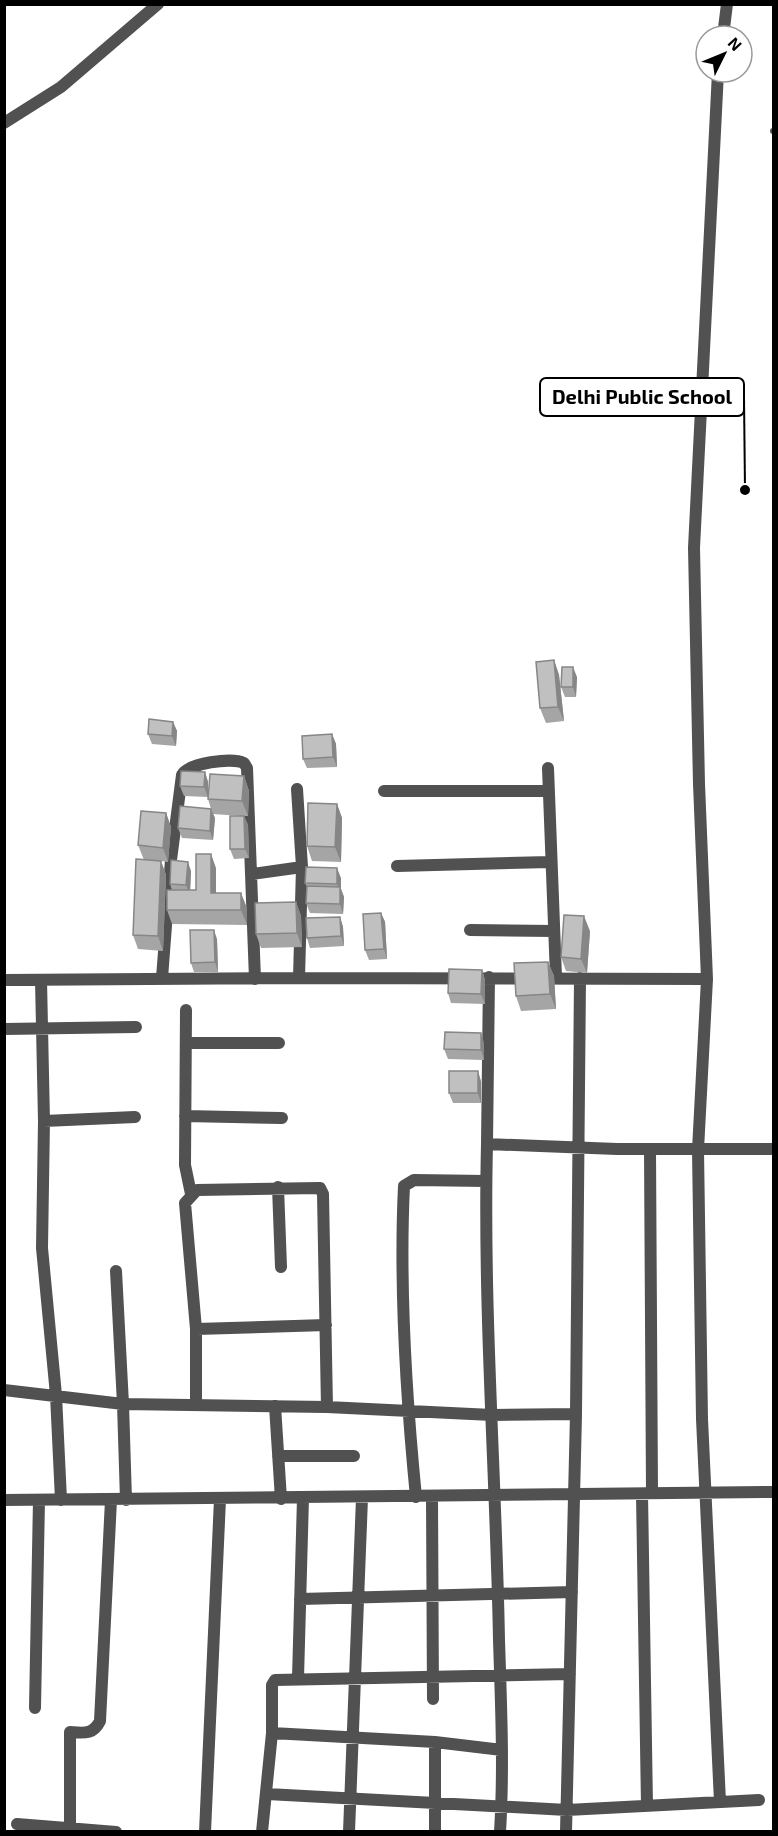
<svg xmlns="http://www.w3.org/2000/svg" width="778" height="1836" font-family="'Exo 2',sans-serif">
	<rect width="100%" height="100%" fill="#fff"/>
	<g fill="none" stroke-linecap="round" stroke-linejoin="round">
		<path stroke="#515151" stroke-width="6" d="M 773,131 L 774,131"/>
		<path stroke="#515151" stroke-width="12" d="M 723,36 L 727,4
			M 718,72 L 694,548 L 699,784 L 707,979 L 698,1150 L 702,1419 L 720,1802
			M 4,123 L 61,87 L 158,4
			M 548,768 L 556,977
			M 297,789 L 302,867 L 299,978 L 707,979
			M 384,791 L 549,791
			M 397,866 L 550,862
			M 252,874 L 302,867
			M 470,930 L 554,931
			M 162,978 L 171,860 L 182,775 C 188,763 232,757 244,763 L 247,768 L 255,979
			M 4,980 L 299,978
			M 41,980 L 44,1121 L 42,1248 L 56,1395 L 61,1500
			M 186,1010 L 185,1165 L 191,1194
			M 4,1029 L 136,1027
			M 186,1043 L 279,1043
			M 185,1116 L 282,1118
			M 44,1121 L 135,1117
			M 487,1144 L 489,977
			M 650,1150 L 652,1493
			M 278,1187 L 281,1267
			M 196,1329 L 185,1203 L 197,1190 L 320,1188 L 323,1194 L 327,1407
			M 4,1390 L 123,1404 L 116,1271
			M 196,1405 L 196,1329 L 326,1325
			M 275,1406 L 281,1499
			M 278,1456 L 354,1456
			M 642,1494 L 647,1806
			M 416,1497 C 406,1395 399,1289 404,1186 L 414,1180 L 486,1181
			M 432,1497 L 433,1699
			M 4,1500 L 774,1492
			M 126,1500 L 123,1404 L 327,1407 L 492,1415 L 576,1414
			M 300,1599 L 572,1592
			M 298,1678 L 303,1498
			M 35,1708 L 39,1500
			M 272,1733 L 435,1742 L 502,1750
			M 267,1794 L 567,1810 L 759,1800
			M 17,1824 L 116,1832
			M 70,1827 L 70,1732 C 84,1733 93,1735 100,1721 L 111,1500
			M 205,1832 L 220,1499
			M 262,1832 L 272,1733 L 272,1685 L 275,1680 L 570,1674
			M 349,1832 L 362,1498
			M 435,1832 L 435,1742
			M 500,1832 C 504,1768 501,1704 499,1640 C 496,1475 483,1309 487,1144 L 617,1149 L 774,1149
			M 566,1832 L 576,1414 L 580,978"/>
	</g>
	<path fill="#a5a5a5" d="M 554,660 L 559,675 L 564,721 L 546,723 L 540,708 Z
		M 577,677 L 576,697 L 565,697 L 561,687 Z
		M 173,722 L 177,731 L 176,746 L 152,744 L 148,734 Z
		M 332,734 L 336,744 L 337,767 L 307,768 L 303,759 Z
		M 205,772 L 208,782 L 208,797 L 184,796 L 180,786 Z
		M 244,776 L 249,791 L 248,816 L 244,816 L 248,825 L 249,858 L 234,859 L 230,849 L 241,816 L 213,814 L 215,818 L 213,840 L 182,838 L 178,828 L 211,809 L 208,799 Z
		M 337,804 L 342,818 L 341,862 L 312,861 L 307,846 Z
		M 166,813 L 171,827 L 168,862 L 161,861 L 166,875 L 163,951 L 138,949 L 133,935 L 144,860 L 138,845 Z
		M 216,868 L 216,893 L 247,908 L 247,925 L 172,924 L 167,910 L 172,890 L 170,884 L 191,871 L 190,890 L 196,890 Z
		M 341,878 L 341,889 L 344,897 L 343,914 L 310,913 L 306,903 L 307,887 L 305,883 Z
		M 296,902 L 301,916 L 302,947 L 261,948 L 256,934 Z
		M 381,913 L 385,922 L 387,959 L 369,960 L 365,950 Z
		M 340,917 L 343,927 L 344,946 L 310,948 L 307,938 Z
		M 590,931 L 587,973 L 566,971 L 561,957 Z
		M 217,939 L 218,972 L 194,972 L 191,963 Z
		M 548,962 L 554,976 L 556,1009 L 521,1011 L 516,996 Z
		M 482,970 L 485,980 L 485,1004 L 451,1003 L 448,993 Z
		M 484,1043 L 484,1060 L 448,1059 L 444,1049 Z
		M 481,1081 L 481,1103 L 453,1103 L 449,1093 Z"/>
	<path fill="#868686" d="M 554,660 L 559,675 L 564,721 L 558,707 Z
		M 573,667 L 577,677 L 576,697 L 573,687 Z
		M 173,722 L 177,731 L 176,746 L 172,736 Z
		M 332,734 L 336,744 L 337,767 L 333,757 Z
		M 205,772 L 208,782 L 208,797 L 204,787 Z
		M 244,776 L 249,791 L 248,816 L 242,801 Z
		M 337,804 L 342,818 L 341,862 L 335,847 Z
		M 211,809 L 215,818 L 213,840 L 210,831 Z
		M 166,813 L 171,827 L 168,862 L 163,848 Z
		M 244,816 L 248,825 L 249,858 L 245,849 Z
		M 211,854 L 216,868 L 216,908 L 211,893 Z
		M 161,861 L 166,875 L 163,951 L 158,936 Z
		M 188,862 L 191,871 L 190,895 L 186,885 Z
		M 337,868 L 341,878 L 341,889 L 344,897 L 343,914 L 340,904 L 340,892 L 337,884 Z
		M 241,893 L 247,908 L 247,925 L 241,910 Z
		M 296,902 L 301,916 L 302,947 L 297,933 Z
		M 381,913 L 385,922 L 387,959 L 384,949 Z
		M 584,916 L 590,931 L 587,973 L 581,959 Z
		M 340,917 L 343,927 L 344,946 L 341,936 Z
		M 214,930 L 217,939 L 218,972 L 215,962 Z
		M 548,962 L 554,976 L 556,1009 L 550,994 Z
		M 482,970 L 485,980 L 485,1004 L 481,994 Z
		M 481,1033 L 484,1043 L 484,1060 L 481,1050 Z
		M 478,1071 L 481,1081 L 481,1103 L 478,1093 Z"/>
	<path fill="#c0c0c0" stroke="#868686" stroke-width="1.5" d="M 554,660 L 558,707 L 540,708 L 536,662 Z
		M 562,667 L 573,667 L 573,687 L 561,687 Z
		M 149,719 L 173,722 L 172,736 L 148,734 Z
		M 332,734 L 333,757 L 303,759 L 302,736 Z
		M 181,771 L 205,772 L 204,787 L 180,786 Z
		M 210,774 L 244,776 L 242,801 L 208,799 Z
		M 308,803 L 337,804 L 335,847 L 307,846 Z
		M 180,806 L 211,809 L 210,831 L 178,828 Z
		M 141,811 L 166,813 L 163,848 L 138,845 Z
		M 230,816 L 244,816 L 245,849 L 230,849 Z
		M 196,854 L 211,854 L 211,893 L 241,893 L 241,910 L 167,910 L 167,890 L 196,890 Z
		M 136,859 L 161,861 L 158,936 L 133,935 Z
		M 171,860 L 188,862 L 186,885 L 170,884 Z
		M 306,867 L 337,868 L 337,884 L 305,883 Z
		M 307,886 L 340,887 L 340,904 L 306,903 Z
		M 296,902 L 297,933 L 256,934 L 255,903 Z
		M 381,913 L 384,949 L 365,950 L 363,914 Z
		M 564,915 L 584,916 L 581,959 L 561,957 Z
		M 340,917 L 341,936 L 307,938 L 306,918 Z
		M 190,930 L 214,930 L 215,962 L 191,963 Z
		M 548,962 L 550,994 L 516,996 L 514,963 Z
		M 449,969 L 482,970 L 481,994 L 448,993 Z
		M 445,1032 L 481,1033 L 481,1050 L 444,1049 Z
		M 449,1071 L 478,1071 L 478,1093 L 449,1093 Z"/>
	<path fill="none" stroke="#000" stroke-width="2" d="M745 490L744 397"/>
	<circle fill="#000" stroke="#fff" stroke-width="2" cx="745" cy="490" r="6"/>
	<rect fill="#fff" stroke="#000" stroke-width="2" x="540" y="378" width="204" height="38" rx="6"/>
	<g font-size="20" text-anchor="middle" font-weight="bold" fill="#000">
		<text x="642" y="404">Delhi Public School</text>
	</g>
	<rect width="778" height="1836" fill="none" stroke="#000000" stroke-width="12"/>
	<g transform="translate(724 54) rotate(47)"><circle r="28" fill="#ffffff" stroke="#999999" stroke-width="1.5"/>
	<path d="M0-4.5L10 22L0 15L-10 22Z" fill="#000000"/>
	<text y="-9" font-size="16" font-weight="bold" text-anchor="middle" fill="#000000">N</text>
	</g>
</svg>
